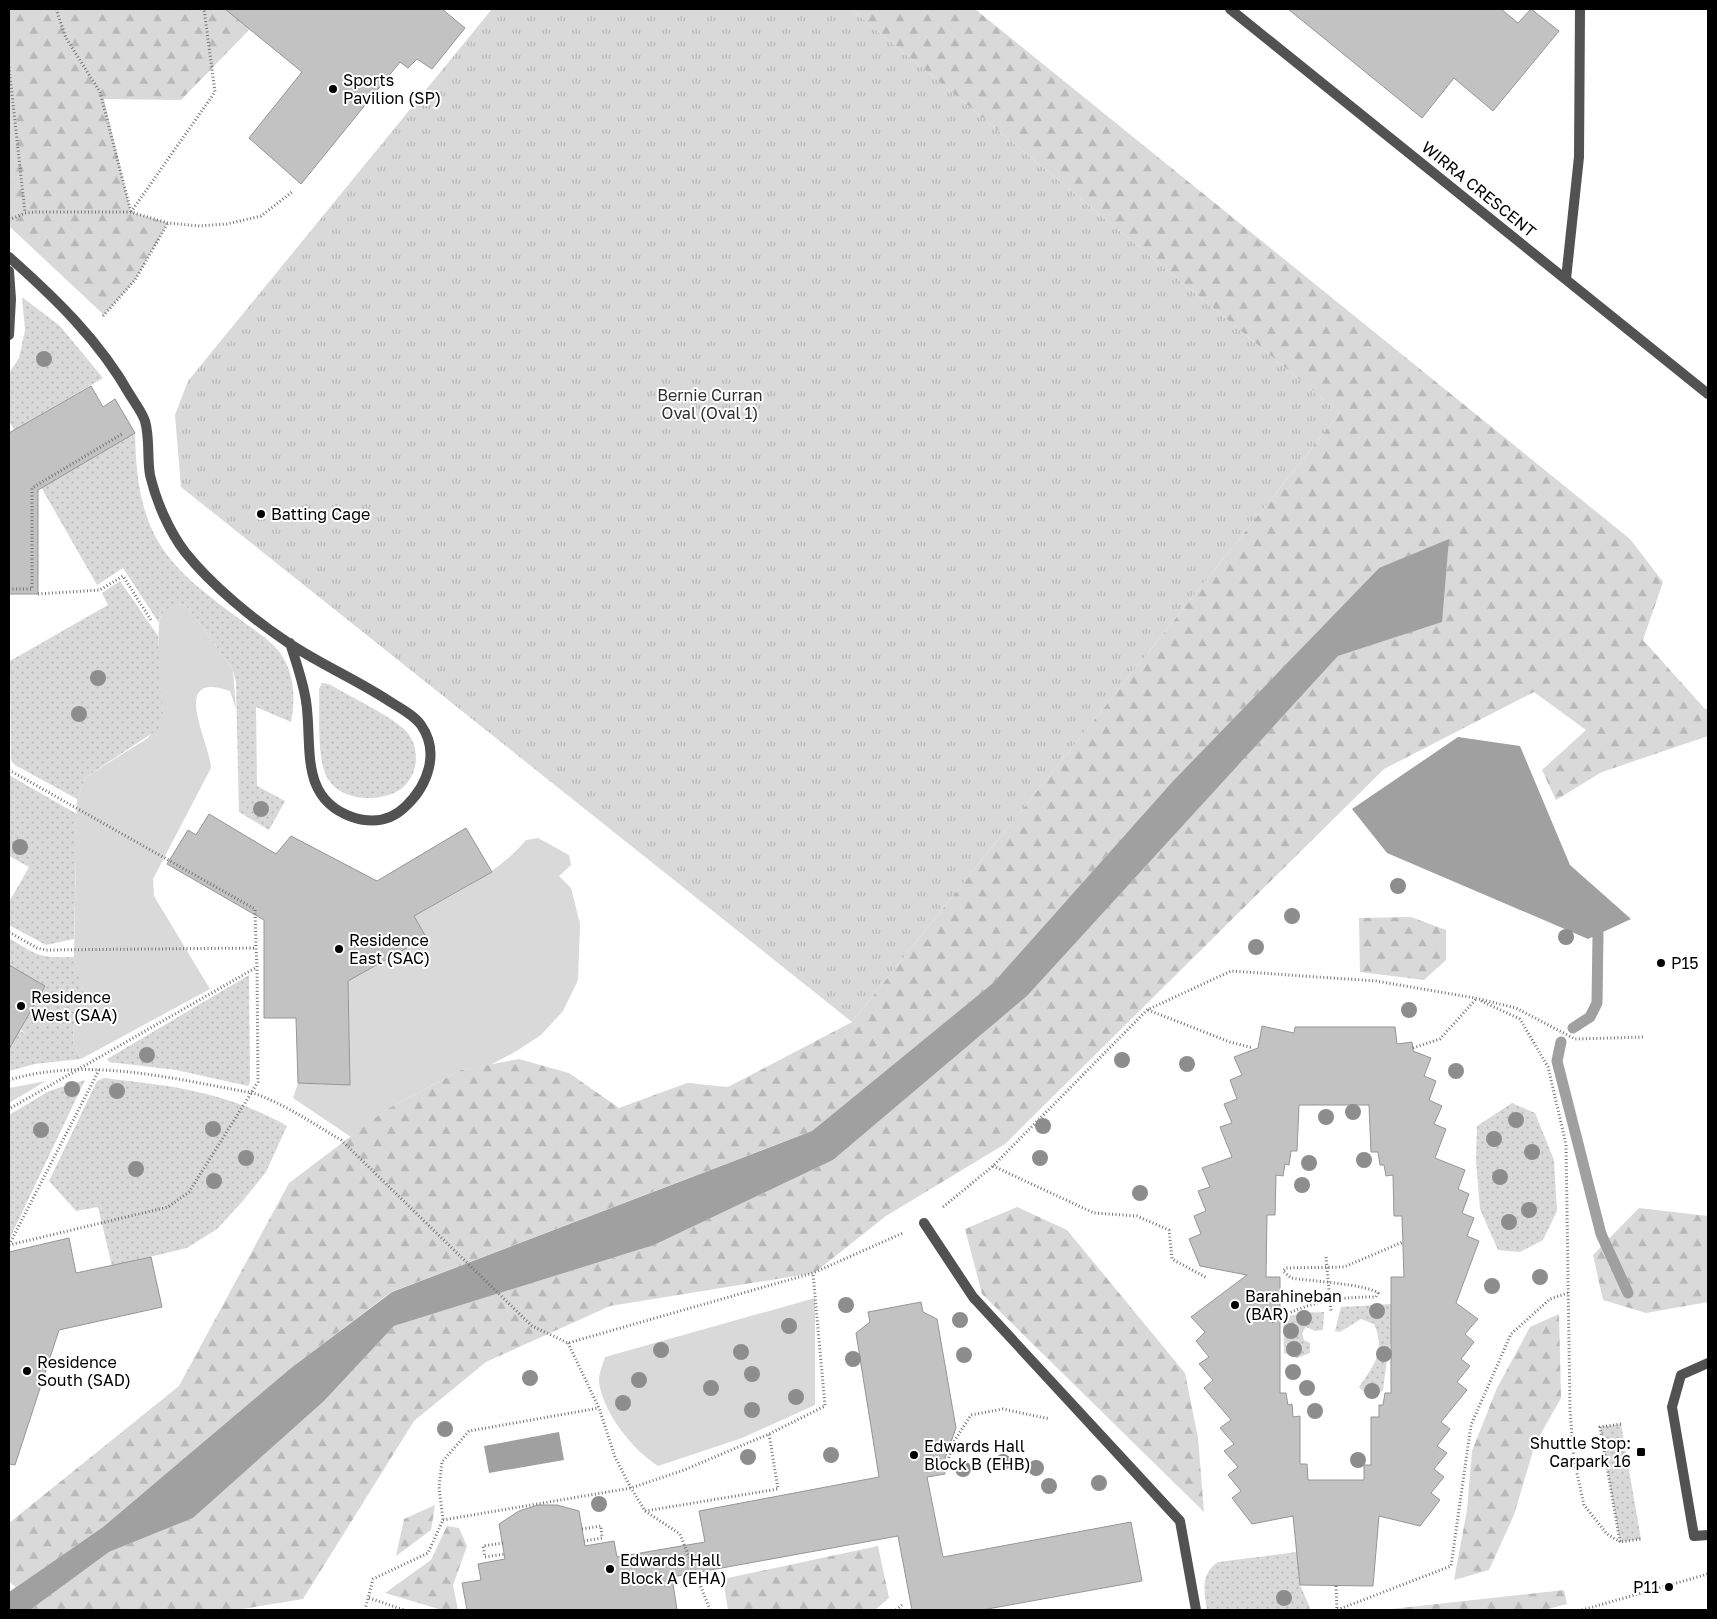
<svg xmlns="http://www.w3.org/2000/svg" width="1717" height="1619" font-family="'Golos Text',sans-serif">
	<defs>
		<pattern id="forest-firs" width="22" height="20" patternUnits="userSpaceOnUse" patternTransform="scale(1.25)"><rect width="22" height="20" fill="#d9d9d9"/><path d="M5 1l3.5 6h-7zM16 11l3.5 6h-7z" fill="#b8b8b8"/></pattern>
		<pattern id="park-tufts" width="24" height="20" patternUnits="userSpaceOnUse" patternTransform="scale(1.25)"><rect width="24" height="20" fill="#d9d9d9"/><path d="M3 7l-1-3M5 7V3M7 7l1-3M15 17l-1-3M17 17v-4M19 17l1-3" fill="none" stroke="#b8b8b8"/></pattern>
		<pattern id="garden-dots" width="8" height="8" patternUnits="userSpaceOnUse" patternTransform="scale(1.25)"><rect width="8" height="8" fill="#d9d9d9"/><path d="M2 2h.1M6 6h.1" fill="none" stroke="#b8b8b8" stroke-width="1.8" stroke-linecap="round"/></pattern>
	</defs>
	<rect width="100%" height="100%" fill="#fff"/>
	<path fill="#d9d9d9" d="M 182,604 L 189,609 L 233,670 L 236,709 L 230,691 C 167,669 211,745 211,768 L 153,879 L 154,896 L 210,989 L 81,1059 L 73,1043 L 74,1025 L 83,1007 L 83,990 L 74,957 L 77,799 L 86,777 L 148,738 L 163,717 C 162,699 154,624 162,613 C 167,606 174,606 182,604 Z
		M 538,838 L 569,855 L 571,865 L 559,876 L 571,888 L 580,924 L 578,980 L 563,1011 L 541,1035 L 515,1052 L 490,1065 L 461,1070 L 387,1109 L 351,1137 L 293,1098 L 298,1083 L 350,1084 L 348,981 L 425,937 L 414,916 C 453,894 497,875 526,840 Z
		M 46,1081 L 9,1103 L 9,1088 Z
		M 815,1298 L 815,1405 L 742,1438 L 658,1466 C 633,1450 604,1414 599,1383 C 598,1375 603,1364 605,1357 Z"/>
	<path fill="url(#forest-firs)" d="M 9,9 L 226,9 L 250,29 L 181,100 L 104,99 L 131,212 L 168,223 L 135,280 L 104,315 L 9,226 Z
		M 851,9 L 975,9 L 1630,539 L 1663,582 L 1643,640 L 1705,709 L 1708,709 L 1708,736 L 1602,772 L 1556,800 L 1542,770 L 1586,730 L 1534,692 L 1384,769 L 1005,1144 L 886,1216 L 814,1273 L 610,1306 L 486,1362 L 414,1421 L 303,1599 L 236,1610 L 30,1610 L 109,1552 L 193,1518 L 324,1401 L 394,1326 L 654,1245 L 833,1160 L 1027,996 L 1338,656 L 1441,622 L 1379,568 L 1173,781 L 993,983 L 812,1131 L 391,1292 L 291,1368 L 103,1527 L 16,1587 L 9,1582 L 9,1523 L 179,1386 L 289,1183 L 387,1109 L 461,1070 L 519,1059 L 569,1073 L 619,1108 L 687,1083 L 728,1087 L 852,1022 L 1340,413 Z
		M 1411,917 L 1446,930 L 1446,960 L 1424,980 L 1360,972 L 1359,918 Z
		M 1017,1207 L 1067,1230 L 1185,1373 L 1198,1438 L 1204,1512 L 982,1294 L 965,1229 Z
		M 1639,1208 L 1708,1216 L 1708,1302 L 1646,1313 L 1603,1300 L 1593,1255 Z
		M 1559,1314 L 1561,1398 L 1535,1444 L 1514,1515 L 1489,1570 L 1454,1580 L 1467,1510 L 1472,1451 L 1497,1388 L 1530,1327 Z
		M 435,1505 L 431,1530 L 396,1556 L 404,1519 Z
		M 447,1526 L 459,1528 L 467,1546 L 453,1585 L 458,1610 L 442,1610 L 385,1593 L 431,1560 Z
		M 878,1546 L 889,1598 L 875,1610 L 728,1610 L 723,1579 Z
		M 1564,1590 L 1567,1604 L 1544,1610 L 1382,1610 Z"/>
	<path fill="url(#park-tufts)" d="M 492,9 L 851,9 L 1340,413 L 852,1022 L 181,487 L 175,415 L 188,381 Z"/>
	<path fill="url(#garden-dots)" d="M 22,297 L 60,326 L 103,378 L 14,430 L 9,421 L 9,373 L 19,358 L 25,330 Z
		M 135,433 C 136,472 139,509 159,543 C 179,576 213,599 242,621 C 257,632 275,643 284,659 C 295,679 295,701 291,722 L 256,707 L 257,786 L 285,801 L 269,830 L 239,812 L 236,683 L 233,670 L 189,609 L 182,604 C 169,607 161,609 159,623 L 123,568 L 97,585 L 41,487 Z
		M 120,581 L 158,636 L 163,717 L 160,728 L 86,777 L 77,799 L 15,765 L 11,760 L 10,661 L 108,605 L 102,593 Z
		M 322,683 L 329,684 C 349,696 387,714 404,729 C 423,747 419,782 394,793 C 373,802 341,800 328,779 C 316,760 320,712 319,689 Z
		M 9,775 L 77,814 L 74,939 L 46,945 L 9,925 L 9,902 L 29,867 L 9,856 Z
		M 9,938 C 38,956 39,958 74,957 L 83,989 L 83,1007 L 74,1025 L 73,1043 L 81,1059 L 35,1064 L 9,1071 L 9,1025 L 26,1034 L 20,1029 L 45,986 L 9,965 Z
		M 249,975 L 250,1082 L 248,1086 L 176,1070 L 109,1062 L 107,1059 Z
		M 104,1078 C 173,1086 224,1091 287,1126 L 266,1172 L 241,1203 L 217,1229 L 187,1248 L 112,1266 L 98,1207 L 76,1211 L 49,1181 L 97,1081 Z
		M 85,1080 L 9,1240 L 9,1115 L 49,1091 Z
		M 1512,1103 L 1535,1113 L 1554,1160 L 1557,1211 L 1543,1240 L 1520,1252 L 1498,1250 L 1480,1209 L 1476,1160 L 1477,1126 Z
		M 1392,1304 L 1393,1336 L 1388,1352 L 1383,1390 L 1376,1395 L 1364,1392 L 1359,1387 C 1374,1365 1386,1351 1374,1324 L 1361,1319 L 1340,1332 L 1335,1331 L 1341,1307 Z
		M 1324,1312 L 1323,1330 L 1315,1331 L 1306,1327 L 1302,1333 L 1304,1340 L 1310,1343 L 1310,1353 L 1297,1358 L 1284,1353 L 1283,1317 L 1303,1313 Z
		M 1621,1424 L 1641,1539 L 1620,1542 L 1600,1427 Z
		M 1297,1552 L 1300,1585 L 1311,1610 L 1207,1610 C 1204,1591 1200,1574 1218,1562 Z"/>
	<path fill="#a0a0a0" d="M 1449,539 L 1442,622 L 1338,656 L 1027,996 L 833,1160 L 654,1245 L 394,1326 L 324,1401 L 193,1518 L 109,1552 L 30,1610 L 9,1610 L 9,1592 L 103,1527 L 291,1368 L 392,1292 L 812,1131 L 993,983 L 1173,781 L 1379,568 Z
		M 1458,737 L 1520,746 L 1570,865 L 1631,919 L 1588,939 L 1387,853 L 1352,809 Z
		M 559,1432 L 564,1460 L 489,1473 L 484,1446 Z"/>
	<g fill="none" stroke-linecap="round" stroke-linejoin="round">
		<path stroke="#a0a0a0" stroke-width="11" d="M 1573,1028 L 1590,1017 L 1597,1003 L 1598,934
			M 1561,1042 L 1557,1061 L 1601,1234 L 1628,1293"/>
	</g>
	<path fill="#c2c2c2" stroke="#969696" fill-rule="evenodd" d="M 225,9 L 442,9 L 465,28 L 432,69 L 417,59 L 408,68 L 400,62 L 301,184 L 249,138 L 302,72 Z
		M 1288,9 L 1501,9 L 1518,23 L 1531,9 L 1559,31 L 1493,111 L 1454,78 L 1422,118 Z
		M 91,386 L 103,407 L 115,399 L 135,433 L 38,490 L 38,594 L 9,594 L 9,433 Z
		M 209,814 L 276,854 L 291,836 L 377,881 L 466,828 L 492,872 L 414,916 L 426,937 L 348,981 L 350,1085 L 298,1083 L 296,1018 L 264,1018 L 264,920 L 167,864 L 188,830 L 196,835 Z
		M 9,965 L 45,986 L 9,1049 Z
		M 1262,1026 L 1294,1033 L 1295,1027 L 1395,1027 L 1397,1044 L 1412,1042 L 1413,1051 L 1431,1058 L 1424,1076 L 1436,1081 L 1429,1100 L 1442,1106 L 1434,1124 L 1446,1129 L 1435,1158 L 1465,1170 L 1458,1189 L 1469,1194 L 1462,1213 L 1474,1218 L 1467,1236 L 1479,1241 L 1456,1303 L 1478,1319 L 1465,1334 L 1474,1342 L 1461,1359 L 1470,1366 L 1457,1382 L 1467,1390 L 1441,1422 L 1450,1429 L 1437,1446 L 1447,1453 L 1434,1469 L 1444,1477 L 1431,1493 L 1440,1500 L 1420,1526 L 1379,1516 L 1373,1586 L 1300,1585 L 1293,1516 L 1252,1524 L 1232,1498 L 1241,1491 L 1228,1475 L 1238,1467 L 1224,1451 L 1234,1444 L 1220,1428 L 1231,1420 L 1204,1388 L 1213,1380 L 1199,1364 L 1209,1357 L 1196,1341 L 1205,1332 L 1191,1317 L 1247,1275 L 1200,1266 L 1189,1239 L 1201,1234 L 1194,1216 L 1206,1211 L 1198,1191 L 1210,1187 L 1202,1168 L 1232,1157 L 1220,1127 L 1232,1123 L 1224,1104 L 1237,1099 L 1230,1080 L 1242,1075 L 1234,1057 L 1258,1048 ZM 1299,1105 L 1369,1105 L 1371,1152 L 1378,1152 L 1380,1165 L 1384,1165 L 1386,1176 L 1393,1175 L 1394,1216 L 1402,1216 L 1404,1277 L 1391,1277 L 1391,1393 L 1385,1393 L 1383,1405 L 1379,1405 L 1379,1417 L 1371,1417 L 1371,1465 L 1364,1465 L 1364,1480 L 1308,1480 L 1307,1464 L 1300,1464 L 1300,1416 L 1293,1417 L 1292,1404 L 1288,1405 L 1286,1393 L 1280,1393 L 1280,1277 L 1266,1277 L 1267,1215 L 1275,1215 L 1276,1175 L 1283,1176 L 1285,1164 L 1289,1165 L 1291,1151 L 1297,1151 Z
		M 69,1238 L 76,1273 L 151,1257 L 162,1307 L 59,1330 L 15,1465 L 9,1464 L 9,1252 Z
		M 921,1302 L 923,1312 L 937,1319 L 956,1428 L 943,1464 L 945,1474 L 927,1477 L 943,1557 L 1131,1522 L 1142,1581 L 982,1610 L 912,1610 L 898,1536 L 672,1577 L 677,1610 L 467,1610 L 462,1583 L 481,1580 L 478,1564 L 505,1559 L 499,1524 L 519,1511 L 538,1505 L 557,1505 L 579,1511 L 585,1546 L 614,1541 L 617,1557 L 705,1542 L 699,1511 L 879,1477 L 856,1333 L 870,1322 L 868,1312 Z"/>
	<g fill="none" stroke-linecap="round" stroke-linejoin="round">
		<path stroke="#747474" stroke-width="3" stroke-dasharray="1 2.5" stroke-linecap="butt" d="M 56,9 L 66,38 L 100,92 L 131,212
			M 9,67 L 25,213
			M 131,212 L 215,92 L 204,9
			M 9,220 L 25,213 L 36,212 L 131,212 L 168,223 L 200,226 L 227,224 L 261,216 L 292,192
			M 103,316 L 135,280 L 168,223
			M 9,589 L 32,589 L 32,488 L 122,434
			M 38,594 L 100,590 L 123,576 L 151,620
			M 9,770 L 255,909 L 256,948
			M 9,932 L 37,948 L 46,950 L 256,948 L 257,967 L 9,1109
			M 1481,1001 L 1520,1019 L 1548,1067 L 1566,1144 L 1570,1410 L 1574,1460 L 1584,1505 L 1607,1534 L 1620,1542
			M 1148,1010 L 1230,1042 L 1253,1048
			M 1413,1048 L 1440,1039 L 1476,999
			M 9,1080 C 88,1056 174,1079 253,1093 C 285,1104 312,1123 341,1140 L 532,1326 L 568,1343 L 813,1273 L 903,1233
			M 993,1166 L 1094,1213 L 1137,1216 L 1169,1230 L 1172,1259 L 1207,1278
			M 943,1207 L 993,1166 L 1147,1010 L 1231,971 L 1376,981 L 1475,998 L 1516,1008 L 1575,1039 L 1645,1037
			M 9,1245 L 168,1207 L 189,1192 L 258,1082 L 257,968
			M 9,1245 L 99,1070
			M 1326,1257 L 1331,1311
			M 1272,1322 C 1307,1302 1335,1297 1376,1297 L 1378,1293 C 1367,1284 1308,1281 1291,1278 L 1283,1271 L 1286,1268 L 1344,1267 L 1403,1242
			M 568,1343 L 599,1408 L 615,1457 L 631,1488 L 645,1511 L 680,1534 L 710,1610
			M 1621,1424 L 1600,1427 L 1620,1542 L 1641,1539
			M 946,1468 L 953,1443 L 971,1415 L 1003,1409 L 1050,1419
			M 645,1511 L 778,1489 L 769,1434
			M 443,1520 L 631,1488 L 684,1470 L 769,1434 L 825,1406 L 813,1273
			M 582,1529 L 601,1526 L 602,1538 L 584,1541
			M 503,1543 L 483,1546 L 485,1557 L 505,1554
			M 1336,1586 L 1337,1610 L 1451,1566 L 1471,1425 L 1511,1334 L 1550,1299 L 1568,1293
			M 369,1598 L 404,1610
			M 365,1610 L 373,1579 L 428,1553 L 443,1520 L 439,1487 L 442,1462 L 469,1431 L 599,1408
			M 896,1610 L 902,1605
			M 1582,1610 L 1708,1574"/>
		<path stroke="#525252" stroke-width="10" d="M 1230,9 L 1708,394
			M 9,257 C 55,298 99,340 130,395 C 135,403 142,412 145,421 C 150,438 147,458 150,475 C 156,501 169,531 185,552 C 212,586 254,620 290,644 C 322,665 357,680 389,701 C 400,708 414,715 421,725 C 440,752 428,785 406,806 C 391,821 373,824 352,817 C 298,798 313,745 306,701 C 303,681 296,662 290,643
			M 9,271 L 11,299 L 9,335
			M 1566,279 L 1579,157 L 1580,9
			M 924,1223 L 973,1297 L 1180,1521 L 1196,1610
			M 1708,1363 L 1681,1375 L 1672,1407 L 1694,1536 L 1708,1535"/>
	</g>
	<g fill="#8d8d8d">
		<circle cx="44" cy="359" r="8"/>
		<circle cx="98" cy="678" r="8"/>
		<circle cx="79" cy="714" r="8"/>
		<circle cx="261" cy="809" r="8"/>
		<circle cx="20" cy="847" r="8"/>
		<circle cx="1398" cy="886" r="8"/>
		<circle cx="1292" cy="916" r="8"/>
		<circle cx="1566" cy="937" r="8"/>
		<circle cx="1256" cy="947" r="8"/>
		<circle cx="1409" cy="1010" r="8"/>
		<circle cx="147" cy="1055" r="8"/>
		<circle cx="1122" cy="1060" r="8"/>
		<circle cx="1187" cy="1064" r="8"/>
		<circle cx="1456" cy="1071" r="8"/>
		<circle cx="72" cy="1089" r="8"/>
		<circle cx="117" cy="1091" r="8"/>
		<circle cx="1353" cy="1112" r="8"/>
		<circle cx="1326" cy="1117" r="8"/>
		<circle cx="1516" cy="1120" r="8"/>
		<circle cx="1043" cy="1126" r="8"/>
		<circle cx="213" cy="1129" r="8"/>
		<circle cx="41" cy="1130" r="8"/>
		<circle cx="1494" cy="1139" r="8"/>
		<circle cx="1532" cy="1152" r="8"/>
		<circle cx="246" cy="1158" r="8"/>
		<circle cx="1040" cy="1158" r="8"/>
		<circle cx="1364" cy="1160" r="8"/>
		<circle cx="1309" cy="1163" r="8"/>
		<circle cx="136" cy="1169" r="8"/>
		<circle cx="1500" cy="1177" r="8"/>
		<circle cx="214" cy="1181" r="8"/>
		<circle cx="1302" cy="1185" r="8"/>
		<circle cx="1140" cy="1193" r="8"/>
		<circle cx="1529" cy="1210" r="8"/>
		<circle cx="1509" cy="1222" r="8"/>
		<circle cx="1540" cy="1277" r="8"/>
		<circle cx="1492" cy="1286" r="8"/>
		<circle cx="846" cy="1305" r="8"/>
		<circle cx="1377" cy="1311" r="8"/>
		<circle cx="1304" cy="1318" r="8"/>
		<circle cx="960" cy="1320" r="8"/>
		<circle cx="789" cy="1326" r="8"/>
		<circle cx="1291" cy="1331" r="8"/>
		<circle cx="1294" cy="1349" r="8"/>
		<circle cx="661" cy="1350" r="8"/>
		<circle cx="741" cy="1352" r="8"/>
		<circle cx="1384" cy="1354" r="8"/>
		<circle cx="964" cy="1355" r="8"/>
		<circle cx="853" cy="1359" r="8"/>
		<circle cx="1293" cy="1372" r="8"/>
		<circle cx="752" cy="1374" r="8"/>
		<circle cx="530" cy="1378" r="8"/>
		<circle cx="639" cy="1380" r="8"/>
		<circle cx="711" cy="1388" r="8"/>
		<circle cx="1307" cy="1388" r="8"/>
		<circle cx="1372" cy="1391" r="8"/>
		<circle cx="796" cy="1397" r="8"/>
		<circle cx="623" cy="1403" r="8"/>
		<circle cx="752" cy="1410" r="8"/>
		<circle cx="1315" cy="1411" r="8"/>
		<circle cx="445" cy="1429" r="8"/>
		<circle cx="831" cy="1455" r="8"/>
		<circle cx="748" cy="1457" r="8"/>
		<circle cx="1358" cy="1460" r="8"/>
		<circle cx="1003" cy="1462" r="8"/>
		<circle cx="1036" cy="1468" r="8"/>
		<circle cx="963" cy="1469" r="8"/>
		<circle cx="1099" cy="1483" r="8"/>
		<circle cx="1049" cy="1486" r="8"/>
		<circle cx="599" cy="1504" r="8"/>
		<circle cx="1284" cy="1598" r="8"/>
	</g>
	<g fill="#000" stroke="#fff" stroke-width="2">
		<circle cx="333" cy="89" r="5"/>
		<circle cx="261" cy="514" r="5"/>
		<circle cx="339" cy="949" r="5"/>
		<circle cx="1661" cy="963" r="5"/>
		<circle cx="21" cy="1006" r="5"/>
		<circle cx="1235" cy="1305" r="5"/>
		<circle cx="27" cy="1371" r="5"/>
		<rect x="1636" y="1447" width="10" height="10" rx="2.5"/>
		<circle cx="914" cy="1455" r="5"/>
		<circle cx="610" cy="1569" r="5"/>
		<circle cx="1669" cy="1587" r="5"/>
	</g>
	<g text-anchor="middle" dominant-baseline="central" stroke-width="4" stroke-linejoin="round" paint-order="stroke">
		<g font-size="16" fill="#000" stroke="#fff" text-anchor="start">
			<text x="343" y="80">Sports<tspan x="343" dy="18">Pavilion (SP)</tspan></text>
			<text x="271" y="514">Batting Cage</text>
			<text x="349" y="940">Residence<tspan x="349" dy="18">East (SAC)</tspan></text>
			<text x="1671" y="963">P15</text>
			<text x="31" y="997">Residence<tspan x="31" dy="18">West (SAA)</tspan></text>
			<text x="1245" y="1296">Barahineban<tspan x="1245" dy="18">(BAR)</tspan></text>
			<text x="37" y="1362">Residence<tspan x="37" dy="18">South (SAD)</tspan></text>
			<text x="1631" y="1443" text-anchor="end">Shuttle Stop:<tspan x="1631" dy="18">Carpark 16</tspan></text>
			<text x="924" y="1446">Edwards Hall<tspan x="924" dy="18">Block B (EHB)</tspan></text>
			<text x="620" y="1560">Edwards Hall<tspan x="620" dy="18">Block A (EHA)</tspan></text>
			<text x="1659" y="1587" text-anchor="end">P11</text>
		</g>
		<g font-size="16" fill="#000" stroke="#fff">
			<text transform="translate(1479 189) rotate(39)">WIRRA CRESCENT</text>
		</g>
		<g font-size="16" fill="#303030" stroke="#fff">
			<text x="710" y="395">Bernie Curran<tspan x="710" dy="18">Oval (Oval 1)</tspan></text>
		</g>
	</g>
	<rect width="1717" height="1619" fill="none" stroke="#000000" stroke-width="20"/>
</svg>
